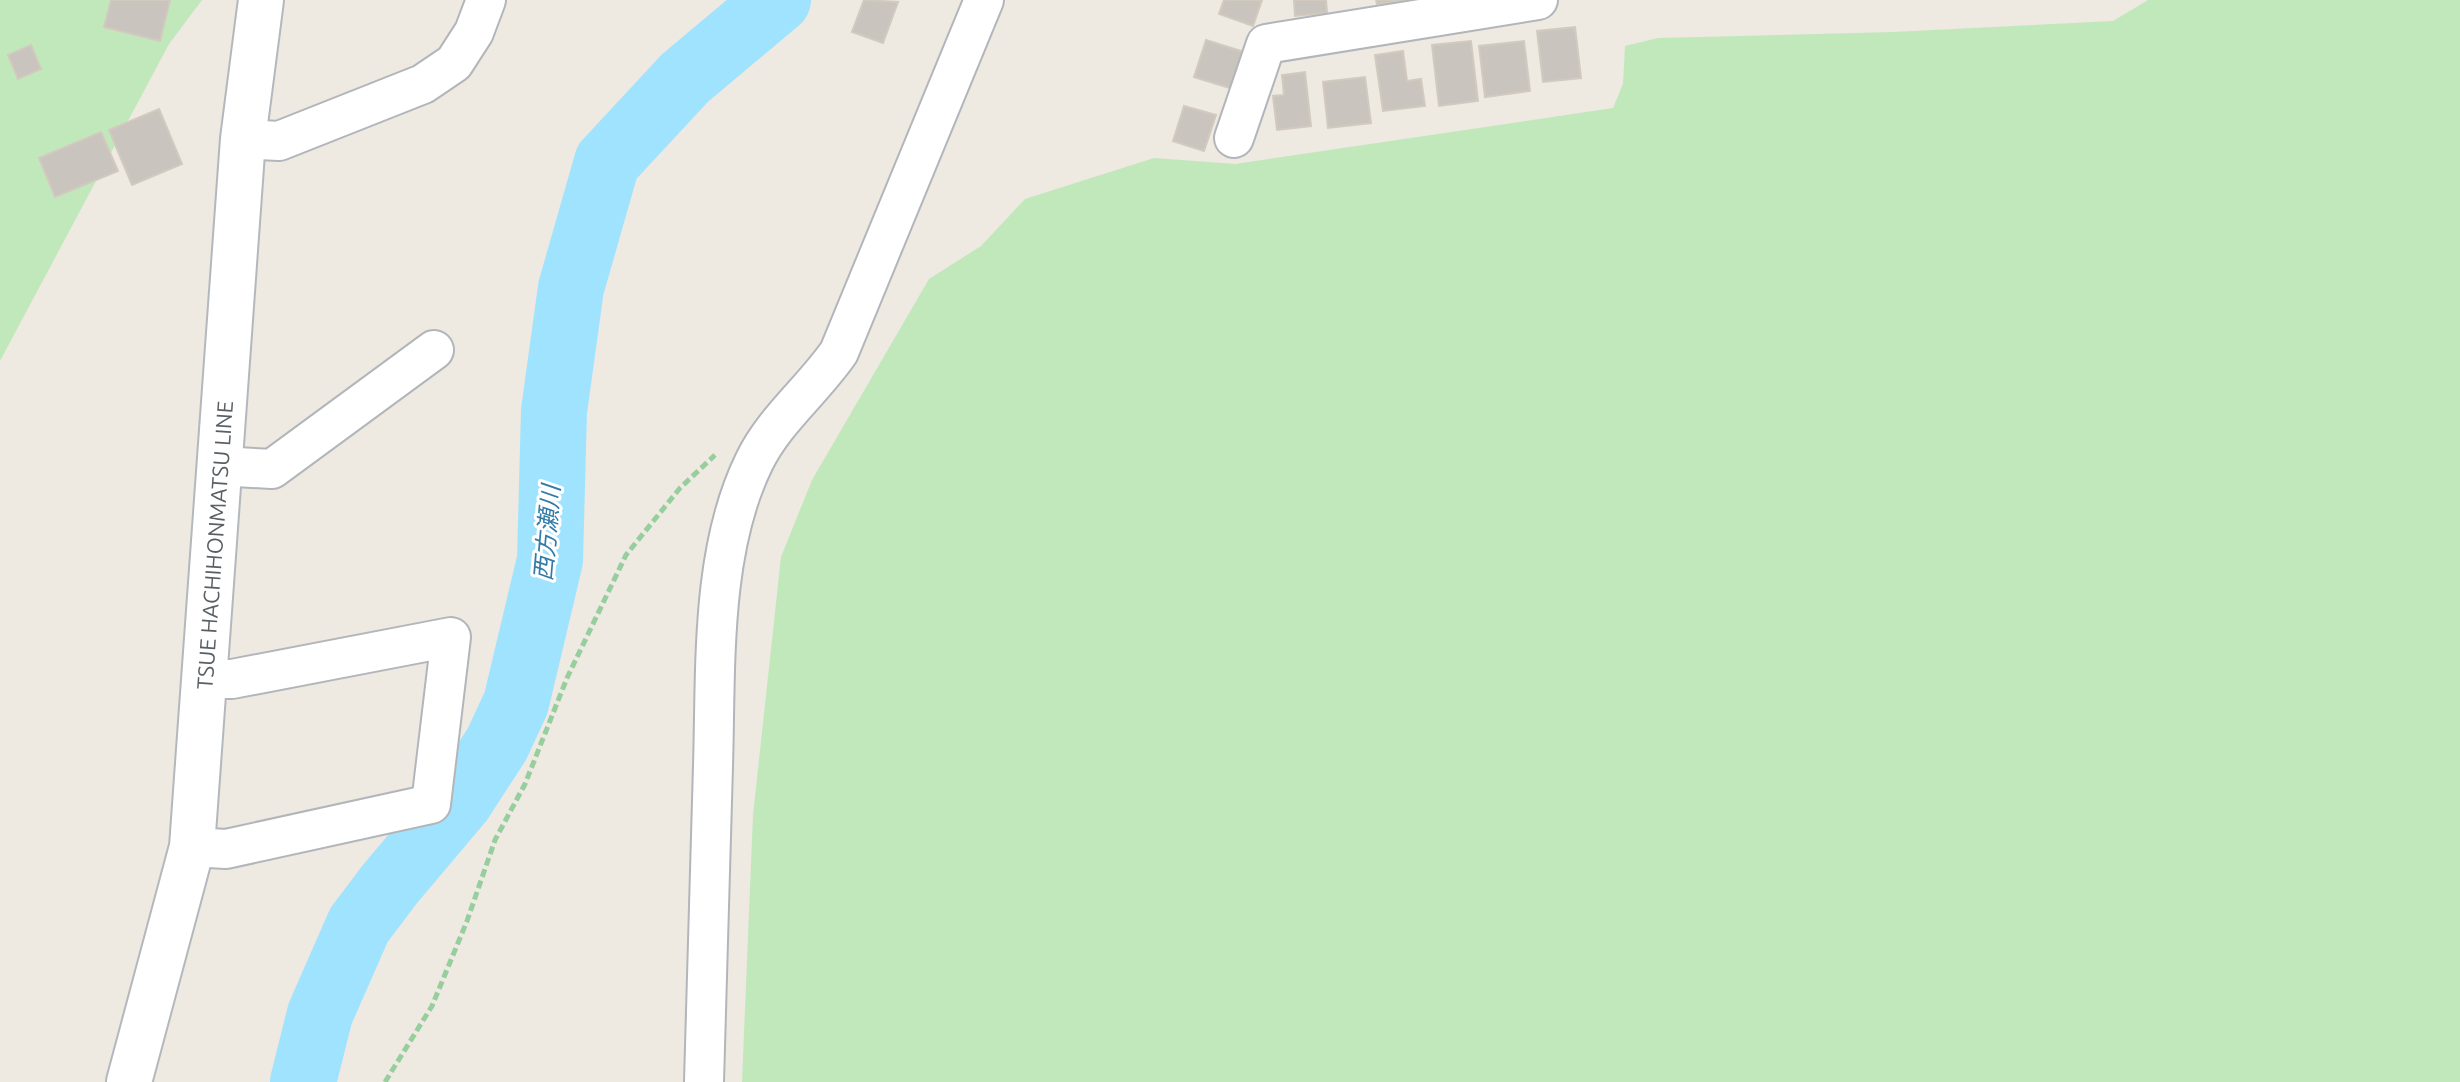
<svg xmlns="http://www.w3.org/2000/svg" width="2460" height="1082" font-family="Ubuntu,'Noto Sans JP',sans-serif">
	<rect width="100%" height="100%" fill="#eee9e1"/>
	<path fill="#c1e8bb" d="M 0,0 L 202,0 L 169,44 L 0,361 Z
		M 2148,0 L 2460,0 L 2460,1082 L 742,1082 L 753,815 L 781,557 L 812,480 L 929,279 L 981,246 L 1025,199 L 1154,158 L 1235,164 L 1613,108 L 1623,84 L 1625,46 L 1658,38 L 1893,32 L 2113,21 Z"/>
	<g fill="none" stroke-linecap="round" stroke-linejoin="round">
		<path stroke="#a0e3ff" stroke-width="66" d="M 303,1082 L 320,1014 L 359,925 L 390,884 L 460,801 L 497,744 L 516,703 L 550,560 L 554,411 L 571,288 L 607,162 L 685,78 L 778,0"/>
	</g>
	<path fill="#c9c4be" stroke="#d3cabf" stroke-width="2" d="M 111,0 L 170,0 L 160,41 L 104,27 Z
		M 864,0 L 898,2 L 883,43 L 852,32 Z
		M 1224,0 L 1262,0 L 1253,26 L 1219,14 Z
		M 1294,0 L 1326,0 L 1327,13 L 1295,16 Z
		M 1376,0 L 1410,0 L 1377,4 Z
		M 1575,27 L 1581,78 L 1543,82 L 1537,31 Z
		M 1206,40 L 1244,52 L 1233,89 L 1194,77 Z
		M 1471,41 L 1478,101 L 1439,106 L 1432,45 Z
		M 1524,41 L 1530,91 L 1485,97 L 1479,46 Z
		M 31,45 L 41,69 L 18,79 L 8,55 Z
		M 1403,51 L 1407,81 L 1421,79 L 1425,106 L 1383,111 L 1375,55 Z
		M 1305,72 L 1311,126 L 1277,130 L 1273,96 L 1284,95 L 1282,75 Z
		M 1365,77 L 1371,123 L 1328,128 L 1323,82 Z
		M 1184,106 L 1216,115 L 1204,151 L 1173,141 Z
		M 159,109 L 182,164 L 132,185 L 109,130 Z
		M 101,132 L 118,171 L 55,197 L 39,158 Z"/>
	<g fill="none" stroke-linecap="round" stroke-linejoin="round">
		<g stroke="#b2b6ba" stroke-width="42">
			<path id="street" d="M 1234,138 L 1266,44 L 1538,0
				M 243,139 L 279,141 L 423,84 L 454,63 L 474,32 L 486,0
				M 218,466 L 272,469 L 434,350
				M 192,847 L 226,849 L 431,804 L 451,637 L 232,679 L 205,679
				M 704,1082 C 707,977 710,872 713,766 C 716,668 710,552 754,462 C 774,420 813,390 839,352 L 984,0"/>
		</g>
		<g stroke="#b3b8bd" stroke-width="48">
			<g id="secondary">
				<path id="s1" d="M 129,1082 L 192,847 L 243,139 L 261,0"/>
			</g>
		</g>
		<path stroke="#96ce9e" stroke-width="5" stroke-dasharray="8 4" stroke-linecap="butt" d="M 385,1082 L 432,1006 L 467,921 L 495,840 L 525,784 L 567,678 L 626,555 L 680,488 L 715,455"/>
		<use href="#street" stroke="#fff" stroke-width="38"/>
		<use href="#secondary" stroke="#fff" stroke-width="44"/>
	</g>
	<g text-anchor="middle" dominant-baseline="central" stroke-width="6" stroke-linejoin="round" paint-order="stroke">
		<g font-size="22" fill="#595f63" stroke="#fff">
			<text stroke="none"><textPath href="#s1" startOffset="546">TSUE HACHIHONMATSU LINE</textPath></text>
		</g>
		<g font-size="24" font-style="italic" fill="#327ba6" stroke="#fff">
			<text transform="translate(547 533) rotate(-85)">西方瀬川</text>
		</g>
	</g>
</svg>
